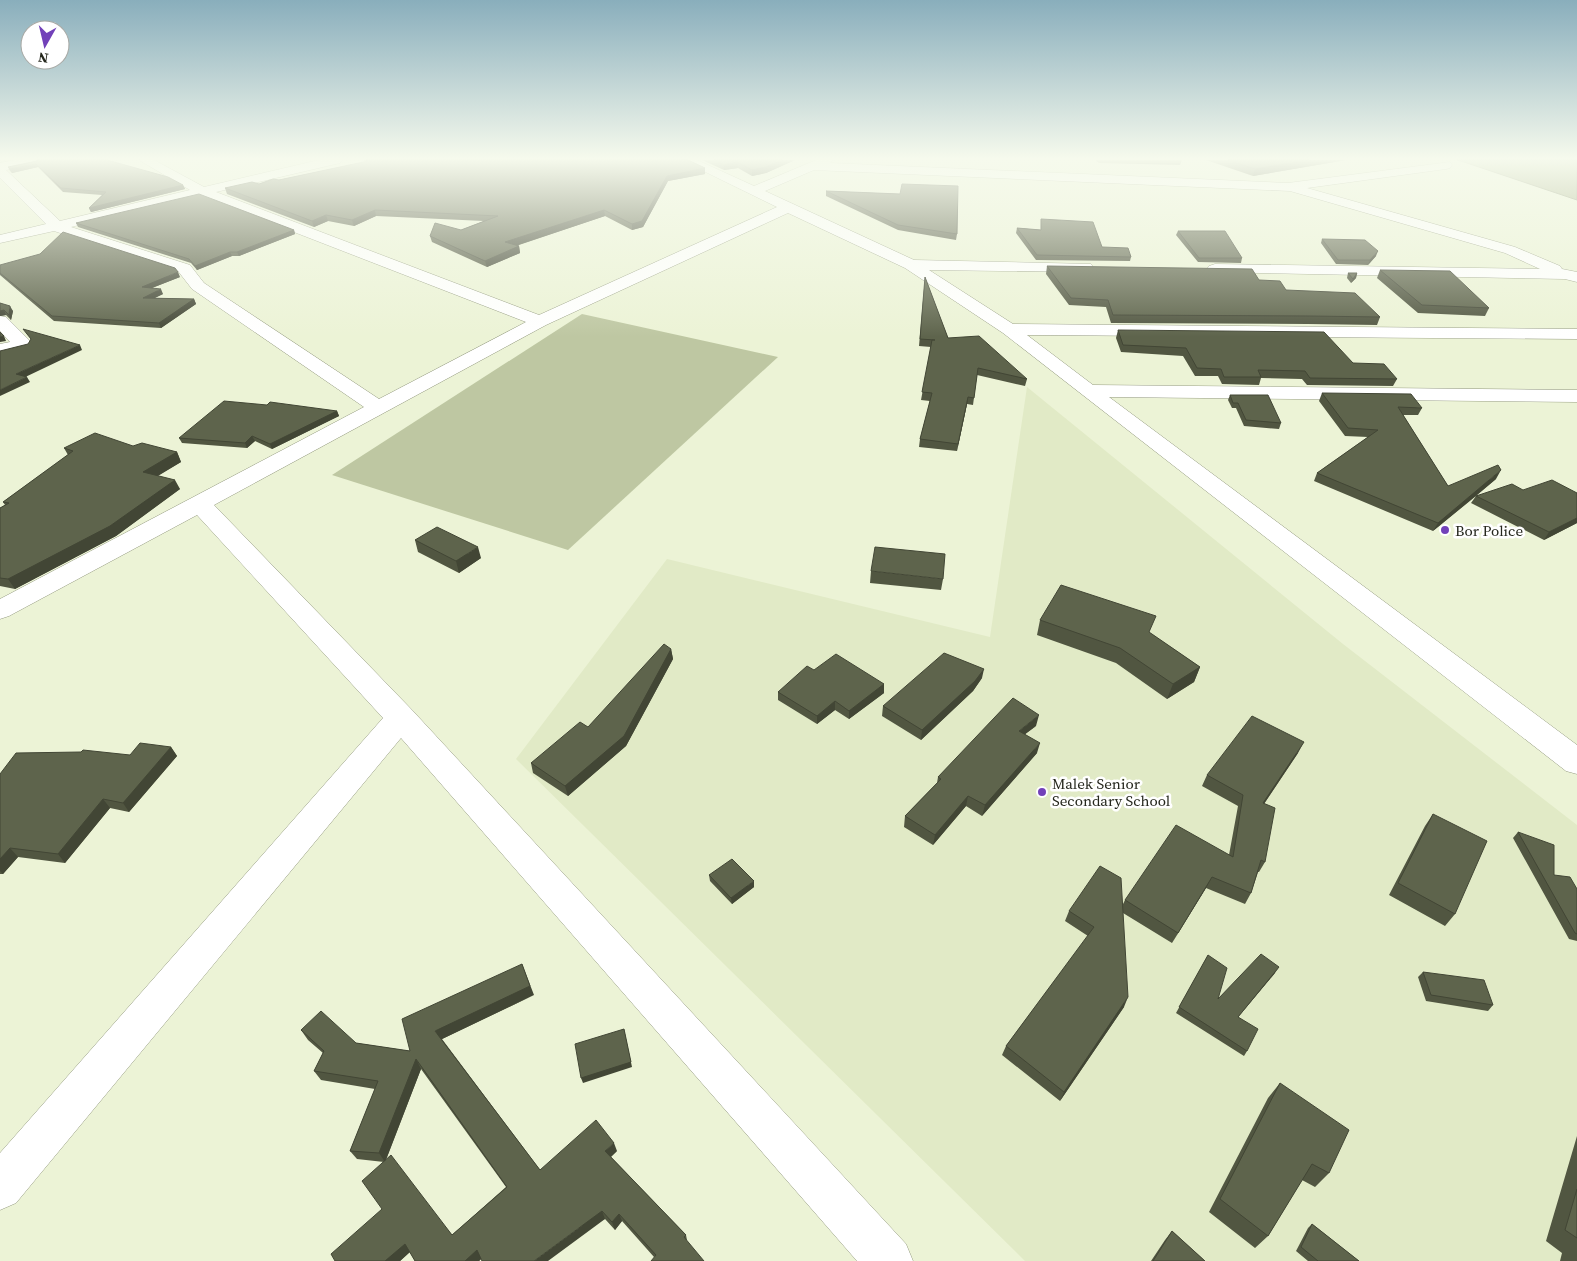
<svg xmlns="http://www.w3.org/2000/svg" width="1577" height="1261" font-family="'Source Serif 4',serif">
	<rect width="100%" height="100%" fill="#ecf3d6"/>
	<path fill="#e1eac6" d="M 1027,387 L 1343,644 L 1577,825 L 1577,1261 L 1025,1261 L 516,759 L 667,559 L 990,637 Z"/>
	<path fill="#bec7a2" d="M 582,314 L 778,357 L 568,550 L 332,475 Z"/>
	<path fill="#9ca67b" stroke="#78805f" d="M 1457,160 L 1577,160 L 1577,200 L 1464,162 Z"/>
	<g fill="none" stroke-linecap="round" stroke-linejoin="round">
		<g stroke="#949a80" stroke-width="1">
			<path id="minor" d="M 15,160 L 40,160 L 38,163 L 6,170 L 60,221 L 190,190 L 139,160 L 154,160 L 204,187 L 319,160 L 342,160 L 340,163 L 216,192 L 539,315 L 777,207 L 681,160 L 697,160 L 754,186 L 816,160 L 833,160 L 830,163 L 1288,183 L 1450,162 L 1452,165 L 1450,168 L 1446,169 L 1307,188 L 1515,247 L 1560,266 L 1562,269 L 1577,272 L 1577,282 L 1565,279 L 1209,272 L 1207,269 L 1209,266 L 1215,264 L 1540,269 L 1505,253 L 1290,191 L 814,170 L 765,191 L 914,260 L 1091,264 L 1093,267 L 1091,270 L 1085,272 L 929,270 L 1013,324 L 1577,329 L 1577,339 L 1027,335 L 1093,385 L 1577,390 L 1577,402 L 1109,397 L 1577,745 L 1577,774 L 1566,771 L 1003,333 L 905,268 L 788,213 L 546,325 L 214,505 L 412,710 L 906,1244 L 913,1261 L 857,1261 L 401,738 L 16,1203 L 0,1210 L 0,1153 L 383,718 L 197,515 L 9,616 L 0,619 L 0,599 L 364,407 L 192,289 L 178,271 L 54,231 L 0,243 L 0,235 L 46,224 L 0,178 L 0,163 ZM 201,196 L 526,322 L 379,399 L 204,283 L 190,265 L 71,227 Z
				M 0,316 L 6,317 L 29,340 L 32,344 L 29,348 L 0,356 L 0,344 L 10,342 L 0,331 Z"/>
		</g>
		<use href="#minor" fill="#fff" fill-rule="evenodd"/>
	</g>
	<path fill="#515641" fill-rule="evenodd" d="M 364,160 L 688,160 L 705,168 L 705,174 L 668,181 L 643,227 L 632,230 L 605,216 L 516,246 L 519,246 L 520,253 L 487,267 L 432,242 L 430,236 L 461,230 L 484,221 L 376,216 L 354,226 L 328,221 L 314,227 L 227,194 L 225,188 L 259,184 L 365,162 Z
		M 702,160 L 795,160 L 766,173 L 752,176 L 738,168 L 724,170 Z
		M 1095,160 L 1182,160 L 1180,165 L 1099,163 Z
		M 1206,160 L 1346,160 L 1253,176 Z
		M 37,161 L 183,185 L 185,189 L 91,212 L 89,208 L 102,195 L 63,192 L 38,167 L 12,173 L 10,171 L 8,167 Z
		M 826,191 L 900,194 L 957,234 L 956,240 L 898,230 L 826,196 Z
		M 1041,219 L 1102,247 L 1131,257 L 1130,261 L 1036,260 L 1016,233 L 1017,228 L 1041,230 Z
		M 76,223 L 294,230 L 295,234 L 239,256 L 232,256 L 197,270 L 191,263 L 78,227 Z
		M 1178,231 L 1242,258 L 1241,263 L 1198,262 L 1176,235 Z
		M 1322,239 L 1376,256 L 1368,265 L 1336,264 L 1321,243 Z
		M 0,265 L 180,277 L 152,288 L 163,294 L 154,298 L 194,299 L 196,304 L 161,328 L 54,321 L 0,275 Z
		M 1047,266 L 1259,280 L 1286,290 L 1380,317 L 1377,325 L 1308,324 L 1111,323 L 1106,307 L 1069,305 L 1046,274 Z
		M 1380,270 L 1489,308 L 1485,316 L 1418,313 L 1377,278 Z
		M 1348,273 L 1357,273 L 1356,278 L 1351,283 L 1347,278 Z
		M 925,277 L 948,338 L 1027,379 L 1025,386 L 977,375 L 973,405 L 967,404 L 957,451 L 919,447 L 920,439 L 930,401 L 921,400 L 931,347 L 919,346 Z
		M 0,303 L 13,311 L 11,320 L 6,315 L 0,316 Z
		M 1118,330 L 1353,363 L 1397,379 L 1393,386 L 1307,385 L 1302,379 L 1261,378 L 1259,385 L 1222,384 L 1218,376 L 1195,376 L 1183,356 L 1121,352 L 1116,338 Z
		M 1322,393 L 1422,408 L 1418,415 L 1403,415 L 1448,486 L 1496,479 L 1476,496 L 1523,490 L 1577,493 L 1577,523 L 1544,540 L 1471,503 L 1476,496 L 1433,531 L 1314,481 L 1317,473 L 1368,437 L 1345,436 L 1319,401 Z
		M 1230,395 L 1281,423 L 1279,429 L 1244,426 L 1236,408 L 1232,408 L 1228,400 Z
		M 337,411 L 339,416 L 272,449 L 255,441 L 247,448 L 182,443 L 179,438 Z
		M 133,446 L 177,452 L 181,462 L 157,476 L 180,489 L 116,536 L 15,589 L 0,586 L 0,508 L 5,505 L 3,502 L 68,455 L 64,448 Z
		M 415,540 L 481,558 L 459,573 L 418,552 Z
		M 871,571 L 943,579 L 941,590 L 870,583 Z
		M 1040,620 L 1150,633 L 1200,667 L 1194,682 L 1167,699 L 1116,663 L 1037,635 Z
		M 671,649 L 673,659 L 626,746 L 568,796 L 533,773 L 531,763 L 588,727 Z
		M 814,670 L 884,684 L 884,693 L 849,719 L 835,710 L 817,724 L 778,700 L 778,692 Z
		M 982,678 L 973,691 L 921,740 L 882,716 L 883,706 Z
		M 1036,726 L 1025,734 L 1037,753 L 982,816 L 966,806 L 933,845 L 904,827 L 905,816 L 937,783 L 938,777 Z
		M 171,747 L 177,756 L 129,812 L 110,808 L 65,863 L 18,857 L 3,874 L 0,874 L 0,774 L 130,755 Z
		M 1298,753 L 1264,804 L 1265,862 L 1259,872 L 1258,872 L 1251,893 L 1245,904 L 1206,888 L 1172,943 L 1123,913 L 1124,1007 L 1060,1101 L 1002,1055 L 1006,1046 L 1088,936 L 1065,921 L 1069,911 L 1122,906 L 1125,900 L 1229,855 L 1238,806 L 1202,786 L 1207,775 Z
		M 1433,814 L 1455,914 L 1445,926 L 1389,895 L 1425,826 Z
		M 1518,832 L 1554,875 L 1577,889 L 1577,941 L 1569,939 L 1513,838 Z
		M 709,875 L 754,887 L 732,904 L 710,881 Z
		M 1208,955 L 1218,999 L 1275,973 L 1238,1017 L 1247,1051 L 1244,1056 L 1176,1013 Z
		M 1423,972 L 1493,1005 L 1488,1011 L 1426,1001 L 1418,977 Z
		M 534,995 L 442,1039 L 540,1170 L 617,1151 L 611,1157 L 686,1235 L 687,1240 L 654,1257 L 622,1221 L 615,1230 L 605,1219 L 481,1259 L 479,1261 L 415,1261 L 410,1252 L 400,1261 L 335,1261 L 382,1209 L 384,1162 L 357,1159 L 350,1151 L 375,1089 L 321,1080 L 314,1071 L 323,1053 L 308,1040 L 301,1030 L 356,1043 L 410,1051 ZM 421,1069 L 506,1187 L 452,1235 L 386,1160 Z
		M 1280,1083 L 1329,1173 L 1315,1187 L 1302,1180 L 1268,1236 L 1255,1248 L 1209,1212 L 1268,1098 Z
		M 1577,1136 L 1577,1261 L 1560,1261 L 1562,1253 L 1546,1241 Z
		M 1312,1224 L 1359,1261 L 1308,1261 L 1296,1251 L 1308,1228 Z
		M 1172,1231 L 1205,1261 L 1151,1261 L 1165,1240 Z"/>
	<path fill="#424635" d="M 782,160 L 795,160 L 766,173 L 752,176 L 752,170 Z
		M 1309,160 L 1346,160 L 1253,176 L 1255,169 Z
		M 737,162 L 738,168 L 724,170 L 724,165 Z
		M 36,164 L 38,167 L 12,173 L 10,169 Z
		M 705,168 L 705,174 L 668,181 L 643,227 L 632,230 L 632,224 L 667,176 Z
		M 183,185 L 185,189 L 91,212 L 89,208 Z
		M 375,210 L 376,216 L 354,226 L 352,220 Z
		M 604,210 L 605,216 L 506,249 L 505,242 Z
		M 326,215 L 328,221 L 314,227 L 312,221 Z
		M 294,230 L 295,234 L 239,256 L 237,252 Z
		M 519,246 L 520,253 L 487,267 L 485,261 Z
		M 1378,251 L 1376,256 L 1368,265 L 1370,260 Z
		M 230,252 L 232,256 L 197,270 L 195,266 Z
		M 178,272 L 180,277 L 144,291 L 142,287 Z
		M 1357,273 L 1356,278 L 1351,283 L 1353,279 Z
		M 161,289 L 163,294 L 145,303 L 143,298 Z
		M 194,299 L 196,304 L 161,328 L 159,323 Z
		M 10,306 L 13,311 L 11,320 L 9,315 Z
		M 4,310 L 6,315 L 0,316 L 0,311 Z
		M 4,336 L 6,341 L 0,342 L 0,337 Z
		M 80,345 L 82,350 L 19,380 L 16,374 Z
		M 27,377 L 30,382 L 0,396 L 0,390 Z
		M 968,397 L 967,404 L 957,451 L 958,444 Z
		M 337,411 L 339,416 L 272,449 L 270,444 Z
		M 252,436 L 255,441 L 247,448 L 245,443 Z
		M 177,452 L 181,462 L 148,482 L 143,472 Z
		M 1501,470 L 1496,479 L 1433,531 L 1438,523 Z
		M 175,480 L 180,489 L 116,536 L 15,589 L 8,579 Z
		M 1577,518 L 1577,523 L 1544,540 L 1549,532 Z
		M 478,547 L 481,558 L 459,573 L 456,561 Z
		M 671,649 L 673,659 L 626,746 L 568,796 L 565,786 Z
		M 1200,667 L 1194,682 L 1167,699 L 1173,684 Z
		M 984,669 L 982,678 L 973,691 L 921,740 L 922,730 Z
		M 884,684 L 884,693 L 849,719 L 849,711 Z
		M 835,701 L 835,710 L 817,724 L 817,716 Z
		M 1039,715 L 1036,726 L 1016,741 L 1019,731 Z
		M 1304,742 L 1298,753 L 1257,814 L 1263,803 Z
		M 1040,743 L 1037,753 L 982,816 L 985,805 Z
		M 171,747 L 177,756 L 129,812 L 123,803 Z
		M 968,796 L 966,806 L 933,845 L 935,835 Z
		M 103,799 L 110,808 L 65,863 L 58,854 Z
		M 10,848 L 18,857 L 3,874 L 0,871 L 0,859 Z
		M 1212,877 L 1206,888 L 1172,943 L 1178,933 Z
		M 754,881 L 754,887 L 732,904 L 731,898 Z
		M 522,964 L 534,995 L 440,1040 L 435,1031 Z
		M 1279,967 L 1275,973 L 1234,1022 L 1238,1017 Z
		M 1128,997 L 1124,1007 L 1060,1101 L 1064,1092 Z
		M 624,1029 L 632,1067 L 583,1083 L 581,1078 Z
		M 416,1059 L 421,1069 L 385,1162 L 379,1153 Z
		M 614,1143 L 617,1151 L 608,1159 L 605,1151 Z
		M 602,1211 L 605,1219 L 548,1261 L 534,1261 Z
		M 619,1214 L 622,1221 L 615,1230 L 612,1222 Z
		M 405,1244 L 411,1251 L 400,1261 L 385,1261 Z
		M 477,1250 L 482,1258 L 479,1261 L 465,1261 Z"/>
	<path fill="#5e644c" stroke="#424635" d="M 37,160 L 107,160 L 168,177 L 183,185 L 89,208 L 106,192 L 61,188 L 36,164 L 10,169 L 8,167 L 37,161 Z
		M 366,160 L 688,160 L 705,168 L 667,176 L 642,221 L 632,224 L 604,210 L 505,242 L 519,246 L 485,261 L 430,236 L 435,223 L 461,230 L 498,216 L 375,210 L 352,220 L 326,215 L 312,221 L 225,188 L 252,182 L 259,184 L 273,179 L 279,180 L 368,161 Z
		M 714,160 L 782,160 L 766,167 L 752,170 L 737,162 L 724,165 Z
		M 1228,160 L 1309,160 L 1255,169 Z
		M 902,184 L 958,186 L 957,234 L 898,225 L 826,191 L 900,194 Z
		M 199,194 L 294,230 L 237,252 L 230,252 L 195,266 L 189,259 L 76,223 Z
		M 1041,219 L 1093,222 L 1102,247 L 1128,248 L 1131,257 L 1037,255 L 1017,228 L 1041,230 Z
		M 1178,231 L 1225,231 L 1242,258 L 1199,258 Z
		M 63,232 L 175,268 L 178,272 L 142,287 L 161,289 L 143,298 L 194,299 L 159,323 L 52,316 L 0,273 L 0,265 L 40,254 Z
		M 1322,239 L 1365,240 L 1378,251 L 1370,260 L 1338,260 Z
		M 1047,266 L 1252,269 L 1259,280 L 1280,281 L 1286,290 L 1355,293 L 1380,317 L 1311,316 L 1113,315 L 1108,300 L 1071,298 Z
		M 1380,270 L 1450,271 L 1489,308 L 1422,305 Z
		M 1348,273 L 1357,273 L 1353,279 Z
		M 925,277 L 948,338 L 979,336 L 1027,379 L 978,368 L 974,398 L 968,397 L 958,444 L 920,439 L 932,393 L 922,392 L 932,340 L 935,340 L 920,339 Z
		M 0,303 L 10,306 L 9,315 L 4,310 L 0,311 Z
		M 23,329 L 80,345 L 16,374 L 27,377 L 0,390 L 0,351 L 28,344 L 31,339 Z
		M 1118,330 L 1324,332 L 1353,363 L 1384,364 L 1397,379 L 1310,378 L 1305,371 L 1258,370 L 1261,377 L 1224,377 L 1221,369 L 1197,368 L 1186,348 L 1123,345 Z
		M 0,332 L 4,336 L 0,337 Z
		M 1322,393 L 1411,394 L 1422,408 L 1398,407 L 1448,486 L 1498,465 L 1501,470 L 1438,523 L 1317,473 L 1378,430 L 1348,428 Z
		M 1230,395 L 1268,395 L 1281,423 L 1246,420 L 1238,403 L 1233,403 Z
		M 224,401 L 267,405 L 270,402 L 337,411 L 270,444 L 252,436 L 245,443 L 179,438 Z
		M 95,433 L 133,446 L 142,443 L 177,452 L 143,472 L 175,480 L 110,526 L 8,579 L 0,578 L 0,508 L 9,503 L 3,502 L 73,451 L 64,448 Z
		M 1552,480 L 1577,493 L 1577,518 L 1549,532 L 1476,496 L 1512,484 L 1523,490 Z
		M 437,527 L 478,547 L 456,561 L 415,540 Z
		M 875,547 L 945,554 L 943,579 L 871,571 Z
		M 1061,585 L 1156,616 L 1149,632 L 1200,667 L 1173,684 L 1120,648 L 1040,620 Z
		M 664,644 L 671,649 L 624,736 L 565,786 L 531,763 L 580,722 L 588,727 Z
		M 944,653 L 984,669 L 975,681 L 922,730 L 883,706 Z
		M 836,654 L 884,684 L 849,711 L 835,701 L 817,716 L 778,692 L 807,666 L 814,670 Z
		M 1013,698 L 1039,715 L 1019,731 L 1040,743 L 985,805 L 968,796 L 935,835 L 905,816 L 941,779 L 938,777 Z
		M 1252,716 L 1304,742 L 1263,803 L 1275,808 L 1265,862 L 1261,860 L 1251,893 L 1212,877 L 1178,933 L 1125,900 L 1176,825 L 1233,857 L 1243,795 L 1207,775 Z
		M 140,743 L 171,747 L 123,803 L 103,799 L 58,854 L 10,848 L 0,859 L 0,774 L 16,753 L 81,752 L 83,750 L 130,755 Z
		M 1433,814 L 1487,841 L 1455,914 L 1398,883 Z
		M 1518,832 L 1554,845 L 1554,875 L 1570,877 L 1577,889 L 1577,934 L 1575,933 Z
		M 732,859 L 754,881 L 731,898 L 709,875 Z
		M 1100,866 L 1121,878 L 1128,997 L 1064,1092 L 1006,1046 L 1094,927 L 1069,911 Z
		M 1261,954 L 1279,967 L 1238,1017 L 1258,1029 L 1247,1051 L 1179,1007 L 1208,955 L 1227,968 L 1218,999 Z
		M 522,964 L 530,986 L 435,1031 L 540,1170 L 596,1120 L 614,1143 L 605,1151 L 686,1235 L 684,1237 L 704,1261 L 651,1261 L 656,1255 L 619,1214 L 612,1222 L 602,1211 L 534,1261 L 482,1261 L 477,1250 L 465,1261 L 415,1261 L 405,1244 L 385,1261 L 335,1261 L 331,1254 L 382,1209 L 362,1181 L 391,1155 L 452,1235 L 507,1187 L 416,1059 L 379,1153 L 350,1151 L 378,1081 L 314,1071 L 324,1051 L 301,1030 L 321,1011 L 356,1043 L 410,1051 L 402,1019 Z
		M 1423,972 L 1484,980 L 1493,1005 L 1431,995 Z
		M 624,1029 L 631,1062 L 581,1078 L 575,1044 Z
		M 1280,1083 L 1349,1130 L 1329,1173 L 1312,1164 L 1268,1236 L 1220,1199 Z
		M 1577,1189 L 1577,1238 L 1565,1230 Z
		M 1312,1224 L 1359,1261 L 1318,1261 L 1301,1247 Z
		M 1172,1231 L 1205,1261 L 1153,1261 Z"/>
	<linearGradient id="sky" x2="0" y2="1"><stop stop-color="#89aebc"/><stop offset="0.47" stop-color="#f6faed"/><stop offset="1" stop-color="#f6faed" stop-opacity="0"/></linearGradient>
	<rect width="1577" height="337" fill="url(#sky)"/>
	<g fill="#7241b9" stroke="#fff" stroke-width="2">
		<circle cx="1445" cy="530" r="5"/>
		<circle cx="1042" cy="792" r="5"/>
	</g>
	<g text-anchor="middle" dominant-baseline="central" stroke-width="5" stroke-linejoin="round" paint-order="stroke">
		<g font-size="15" fill="#25271d" stroke="#fff" text-anchor="start">
			<text x="1455" y="530">Bor Police</text>
			<text x="1052" y="783">Malek Senior<tspan x="1052" dy="17">Secondary School</tspan></text>
		</g>
	</g>
	<g transform="translate(45 45) rotate(188)"><circle r="24" fill="#ffffff" stroke="#a8a9a5"/>
	<path d="M0-4L9 19L0 12L-9 19Z" fill="#7241b9"/>
	<text y="-8" font-size="14" font-weight="bold" text-anchor="middle" fill="#25271d">N</text>
	</g>
</svg>
